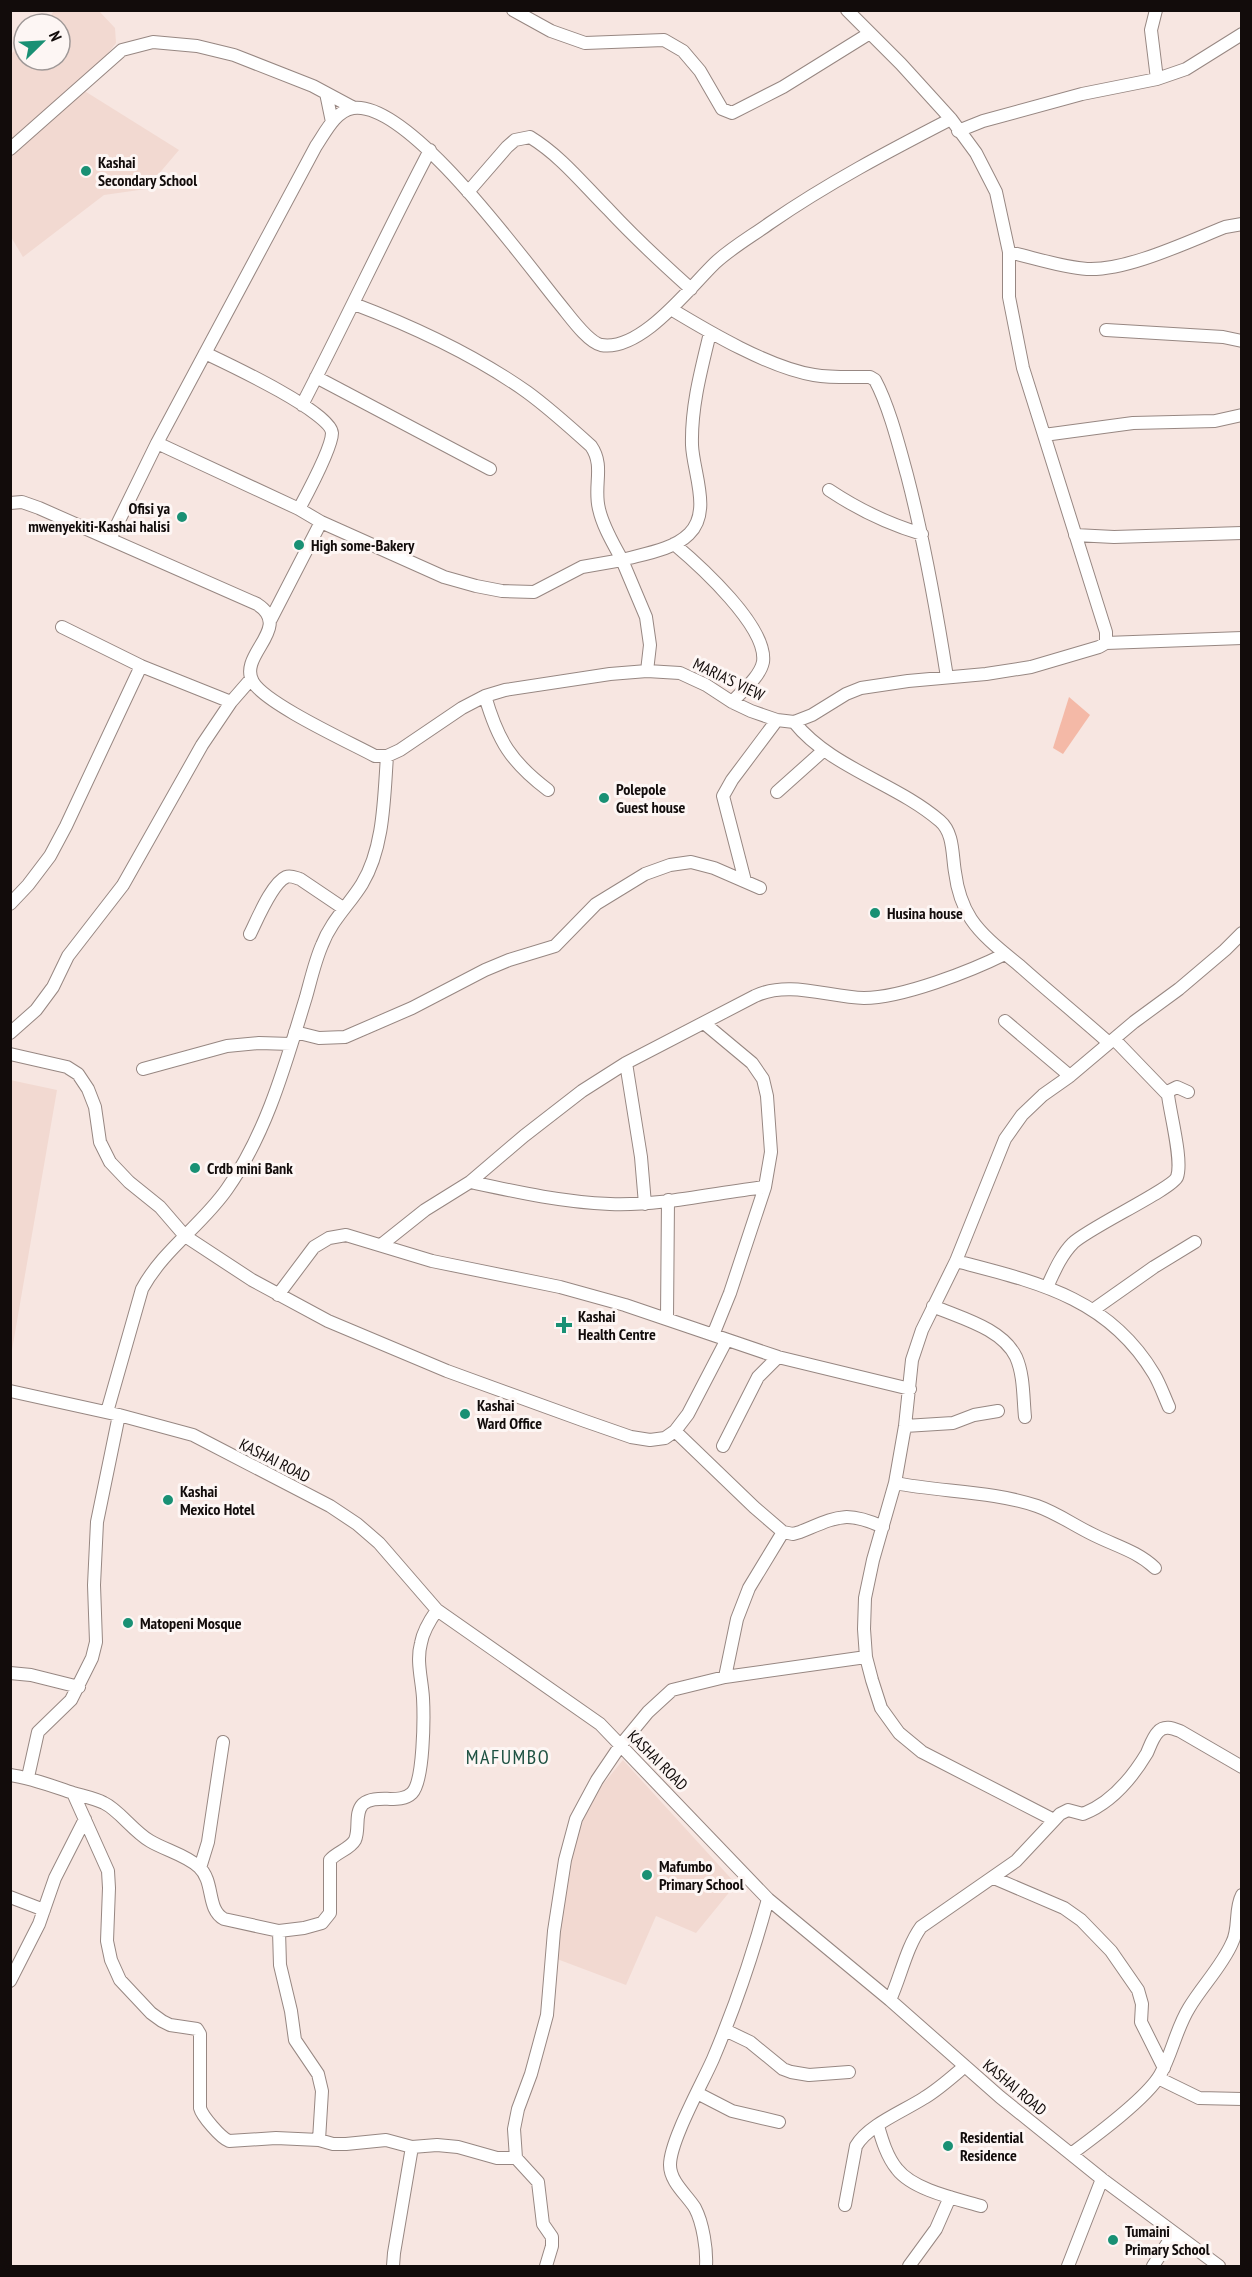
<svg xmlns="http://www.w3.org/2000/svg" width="1252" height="2277" font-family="'PT Sans Narrow',sans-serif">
	<rect width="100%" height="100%" fill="#f7e6e1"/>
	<path fill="#f2d9d1" d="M 54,11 L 99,11 L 115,28 L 116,43 L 105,57 L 75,85 L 179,150 L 146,189 L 104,195 L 23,257 L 11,237 L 10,55 L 24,42 L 24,60 L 60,60 L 60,24 L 43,24 Z
		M 10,1080 L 57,1090 L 12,1350 L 10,1350 Z
		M 623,1760 L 736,1884 L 696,1933 L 656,1916 L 626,1985 L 557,1959 L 566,1867 L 575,1818 Z"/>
	<path fill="#f4b9a7" d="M 1069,697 L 1090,715 L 1063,754 L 1053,748 Z"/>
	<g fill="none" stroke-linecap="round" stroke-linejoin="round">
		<g stroke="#978782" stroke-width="14">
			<path id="minor" d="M 513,10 L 551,31 L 585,43 L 664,40 L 683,51 L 700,71 L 722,109 L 732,113 L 783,87 L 870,33
				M 847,10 L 901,64 L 951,119 L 976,153 L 996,192 L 1009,252 L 1009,297 L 1023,368 L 1106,632 L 1106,643
				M 1156,10 L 1151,30 L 1157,79
				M 326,93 L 332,122
				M 958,131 L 983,121 L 1082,94 L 1157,79 L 1186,69 L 1242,34
				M 10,149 L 122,50 L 153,42 L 197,46 L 234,55 L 313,86 L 354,108
				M 468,192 L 507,147 L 515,140 L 530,137 C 561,156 583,184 608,209 C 634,237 662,263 691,289
				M 1009,252 C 1035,258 1061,267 1087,269 C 1127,271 1187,242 1225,227 L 1242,224
				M 354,304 C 412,326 476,356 527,392 C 549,408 570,427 591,446 C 605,466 593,486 599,509 C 603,527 613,543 622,560 C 643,554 673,550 689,534 C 712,512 693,472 692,445 C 691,407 701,370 710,333
				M 671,309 C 709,332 770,368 814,375 C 832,378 851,377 870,377 L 875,380 C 889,406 899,446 907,475 C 925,544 936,607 947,677
				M 1106,330 L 1223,337 L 1242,341
				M 205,353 C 226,363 331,412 332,433 C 332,448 307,494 299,509
				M 316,377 L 490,469
				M 302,405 C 346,320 386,234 430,150
				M 1044,435 L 1133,423 L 1215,421 L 1242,415
				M 157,443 L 299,509 L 321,522 L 444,577 L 476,586 L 502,591 L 534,592 L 582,567 L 622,560 L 646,617 L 650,645 L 647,671
				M 829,490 C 859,510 888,524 922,534
				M 10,503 L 22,502 L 39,508 L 257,604 C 294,628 237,655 253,682 C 266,704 349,742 375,756 L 387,756 L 400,750 L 462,708 L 485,696 L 505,690 L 610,674 L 647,671 L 680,673 L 706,685 L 732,702 L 751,711 L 777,720 L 794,722 L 812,715 L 846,694 L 861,688 L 908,681 L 986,674 L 1031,667 L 1099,647 L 1106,643 L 1242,638
				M 1075,535 L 1114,537 L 1242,533
				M 110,539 L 157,443 L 316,146 C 325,133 335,111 353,108 C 410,100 527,265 562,307 C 571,318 588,342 601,345 C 641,352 689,288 715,263 C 731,248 752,236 770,223 C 828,183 889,151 951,119
				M 674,544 C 699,565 768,627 763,662 C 760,677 742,691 732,702
				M 271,619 L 321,522
				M 62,627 L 141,666 L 231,702
				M 485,696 C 498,741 511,762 548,790
				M 794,722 C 831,768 896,783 940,821 C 954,833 952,855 955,872 C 957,888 962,905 971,919 C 983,937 1003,952 1020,966 C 1049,992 1080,1017 1109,1043
				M 777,792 L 824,750
				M 745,881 L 723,796 L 732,780 L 777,720
				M 10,904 L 28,885 L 50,856 L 66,826 L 141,666
				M 250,934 C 257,920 272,883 286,877 C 291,875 296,878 300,879 L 343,908
				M 1005,1021 L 1070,1076
				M 704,1023 L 752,1063 L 763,1079 L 767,1096 L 771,1152 L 765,1187 L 730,1293 L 713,1335
				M 295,1032 L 319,1038 L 345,1037 L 412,1008 L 485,970 L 509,960 L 555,946 L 596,904 L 645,874 L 670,865 L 691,862 L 714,868 L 760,888
				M 10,1033 L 36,1010 L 53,987 L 68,956 L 123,885 L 202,745 L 231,702 L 251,679
				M 1114,1039 L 1168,1095
				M 10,1054 L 67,1067 L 78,1074 L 88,1089 L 95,1107 L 100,1142 L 110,1162 L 129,1182 L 160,1207 L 185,1236 L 252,1280 L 328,1321 L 447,1371 L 585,1421 L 631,1437 L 650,1440 L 665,1438 L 675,1431 L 688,1414 L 726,1341
				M 626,1063 L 641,1157 L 645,1204
				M 143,1069 L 227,1046 L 259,1043 L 291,1044
				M 470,1182 C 517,1192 562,1202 610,1204 C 661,1206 714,1193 765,1187
				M 381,1245 L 425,1210 L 470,1182 L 524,1136 L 582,1091 L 626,1063 L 755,996 C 789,980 828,997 864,998 C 902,998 971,971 1005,954
				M 956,1261 C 1036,1282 1108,1297 1154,1374 C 1160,1384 1164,1396 1169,1407
				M 1047,1287 C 1054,1272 1061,1255 1073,1243 C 1090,1227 1172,1189 1177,1177 C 1183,1161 1170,1113 1168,1095 L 1169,1091 L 1177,1087 L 1188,1092
				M 278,1295 L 314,1247 L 329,1238 L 346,1235 L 432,1261 L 560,1287 L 625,1305 L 778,1357 L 910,1389
				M 933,1306 C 960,1318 1002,1328 1016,1357 C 1024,1375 1023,1397 1025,1417
				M 1093,1310 L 1154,1267 L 1195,1242
				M 667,1318 L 668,1200
				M 10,1391 L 119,1415 L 193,1435 L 330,1506 L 357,1524 L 379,1543 L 437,1610 L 600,1724 L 768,1899 L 890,2000 L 1000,2097 L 1102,2179 L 1219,2266
				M 107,1412 L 142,1289 C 163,1250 202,1225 227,1189 C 267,1133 286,1062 306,997 C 311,979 315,961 322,945 C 331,921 349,905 362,884 C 384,848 384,798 387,756
				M 905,1426 L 953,1423 L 974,1415 L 998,1411
				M 675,1431 L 754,1507 L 783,1532 L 793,1534 L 800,1532 C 837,1517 845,1510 883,1527
				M 723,1446 L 758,1377 L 778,1357
				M 895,1483 C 941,1492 993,1491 1037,1506 C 1057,1513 1075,1526 1094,1535 C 1116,1546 1137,1551 1155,1568
				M 10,1673 L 31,1675 L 79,1687
				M 725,1677 L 737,1619 L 749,1588 L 783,1532
				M 10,1775 C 32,1778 52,1786 73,1793 C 83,1796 94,1798 104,1803 C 119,1810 133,1831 150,1841 C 165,1850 186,1855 199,1867 C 215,1882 206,1909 224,1919 L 279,1931 L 304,1928 L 322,1923 L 330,1913 L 330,1860 C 337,1852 350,1849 355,1840 C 360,1829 354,1813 363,1804 C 376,1793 400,1805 412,1793 C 424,1781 424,1717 423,1698 C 422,1680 416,1661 421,1643 C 423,1631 430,1620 437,1610
				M 28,1777 L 38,1732 L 71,1700 L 92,1658 L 96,1642 L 94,1585 L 97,1522 L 119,1415
				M 73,1793 L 108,1871 L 109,1888 L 107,1941 L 111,1960 L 120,1980 L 151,2013 L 162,2021 L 170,2025 L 197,2029 L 200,2034 L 200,2108 C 202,2116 221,2138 229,2141 L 276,2138 L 319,2140 L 333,2144 L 346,2144 L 386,2140 L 412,2147 L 437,2145 L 458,2147 L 497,2158 L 516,2158
				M 1054,1820 L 922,1752 L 899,1733 L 881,1708 L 872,1680 L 866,1657 L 864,1629 L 865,1598 L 873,1560 L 895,1483 L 905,1426 L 912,1360 L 922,1330 L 956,1261 L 1005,1139 L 1022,1115 L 1043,1095 L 1070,1076 L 1134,1022 L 1179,989 L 1225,950 L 1242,933
				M 200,1868 L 208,1842 L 223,1742
				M 994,1878 L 1064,1908 L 1081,1920 L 1111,1951 L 1138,1990 L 1142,2004 L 1141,2022 L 1164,2068
				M 10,1897 L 44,1910
				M 279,1931 L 280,1965 L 291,2011 L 295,2040 L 318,2074 L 322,2091 L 319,2140
				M 10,1981 L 39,1924 L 55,1878 L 85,1819
				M 890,2000 C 901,1976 906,1948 921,1927 L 1016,1861 L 1060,1814 L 1068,1810 L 1083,1814 C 1111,1803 1132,1778 1147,1753 C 1150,1746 1153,1737 1158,1732 C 1164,1725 1172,1728 1180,1731 L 1242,1767
				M 725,2030 L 750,2042 L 783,2069 L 791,2072 L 809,2075 L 849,2072
				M 1158,2078 L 1199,2098 L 1242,2099
				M 697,2093 L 732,2111 L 779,2122
				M 878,2126 C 882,2140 887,2157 897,2169 C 913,2190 957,2199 981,2206
				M 1071,2154 C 1094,2137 1146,2099 1160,2075 C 1172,2054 1176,2029 1189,2008 C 1202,1986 1222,1966 1232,1943 C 1240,1928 1234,1910 1242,1895
				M 845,2205 L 856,2146 C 868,2125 904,2111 924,2098 C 939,2089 952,2077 965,2066
				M 393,2266 L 394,2253 L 412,2147
				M 546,2266 L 552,2246 L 552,2237 L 543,2224 L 538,2182 L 516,2158 L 514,2129 L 518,2109 L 531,2074 L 547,2015 L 554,1931 L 565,1860 L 576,1819 L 597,1780 L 620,1746 L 648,1712 L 672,1690 L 725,1677 L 866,1657
				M 706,2266 C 707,2250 703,2223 695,2208 C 687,2195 670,2182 670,2165 C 670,2141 702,2084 713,2059 C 735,2007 753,1954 768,1899
				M 909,2266 L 936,2229 L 950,2197
				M 1068,2266 L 1102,2179
				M 1153,2266 L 1174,2233"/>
		</g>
		<use href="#minor" stroke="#fff" stroke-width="12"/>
	</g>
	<g fill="#199074" stroke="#fdf6f4" stroke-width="2">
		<circle cx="86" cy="171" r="6"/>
		<circle cx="182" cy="517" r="6"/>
		<circle cx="299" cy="545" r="6"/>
		<circle cx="604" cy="798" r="6"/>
		<circle cx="875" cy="913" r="6"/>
		<circle cx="195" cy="1168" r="6"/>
		<path d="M561 1316h6v6h6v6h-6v6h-6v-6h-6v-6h6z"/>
		<circle cx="465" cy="1414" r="6"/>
		<circle cx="168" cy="1500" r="6"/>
		<circle cx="128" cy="1623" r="6"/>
		<circle cx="647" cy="1875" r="6"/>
		<circle cx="948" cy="2146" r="6"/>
		<circle cx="1113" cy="2240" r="6"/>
	</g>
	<g text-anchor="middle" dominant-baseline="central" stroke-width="6" stroke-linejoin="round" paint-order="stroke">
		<g font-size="16" font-weight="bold" fill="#120c0b" stroke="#fdf6f4" text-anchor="start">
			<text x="98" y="162">Kashai<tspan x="98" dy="18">Secondary School</tspan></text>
			<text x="170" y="508" text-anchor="end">Ofisi ya<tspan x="170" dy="18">mwenyekiti-Kashai halisi</tspan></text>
			<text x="311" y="545">High some-Bakery</text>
			<text x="616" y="789">Polepole<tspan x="616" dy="18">Guest house</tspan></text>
			<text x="887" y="913">Husina house</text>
			<text x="207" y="1168">Crdb mini Bank</text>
			<text x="578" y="1316">Kashai<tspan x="578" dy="18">Health Centre</tspan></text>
			<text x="477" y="1405">Kashai<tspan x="477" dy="18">Ward Office</tspan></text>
			<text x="180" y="1491">Kashai<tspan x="180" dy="18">Mexico Hotel</tspan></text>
			<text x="140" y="1623">Matopeni Mosque</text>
			<text x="659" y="1866">Mafumbo<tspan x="659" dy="18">Primary School</tspan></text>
			<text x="960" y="2137">Residential<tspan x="960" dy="18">Residence</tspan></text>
			<text x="1125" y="2231">Tumaini<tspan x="1125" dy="18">Primary School</tspan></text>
		</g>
		<g font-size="16" fill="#120c0b" stroke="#fdf6f4">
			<text transform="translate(729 679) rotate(26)">MARIA'S VIEW</text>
			<text transform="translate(275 1460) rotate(27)">KASHAI ROAD</text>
			<text transform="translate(658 1760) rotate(45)">KASHAI ROAD</text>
			<text transform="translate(1015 2087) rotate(40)">KASHAI ROAD</text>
		</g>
		<g font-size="20" letter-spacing="1.5" fill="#1e5142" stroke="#fdf6f4">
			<text x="508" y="1757">MAFUMBO</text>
		</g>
	</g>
	<rect width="1252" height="2277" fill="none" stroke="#120c0b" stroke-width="24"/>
	<g transform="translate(42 42) rotate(66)"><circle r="28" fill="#fdf6f4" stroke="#9f9897" stroke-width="1.5"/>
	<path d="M0-4.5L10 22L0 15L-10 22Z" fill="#199074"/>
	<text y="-9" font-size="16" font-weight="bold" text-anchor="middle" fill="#120c0b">N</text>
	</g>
</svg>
